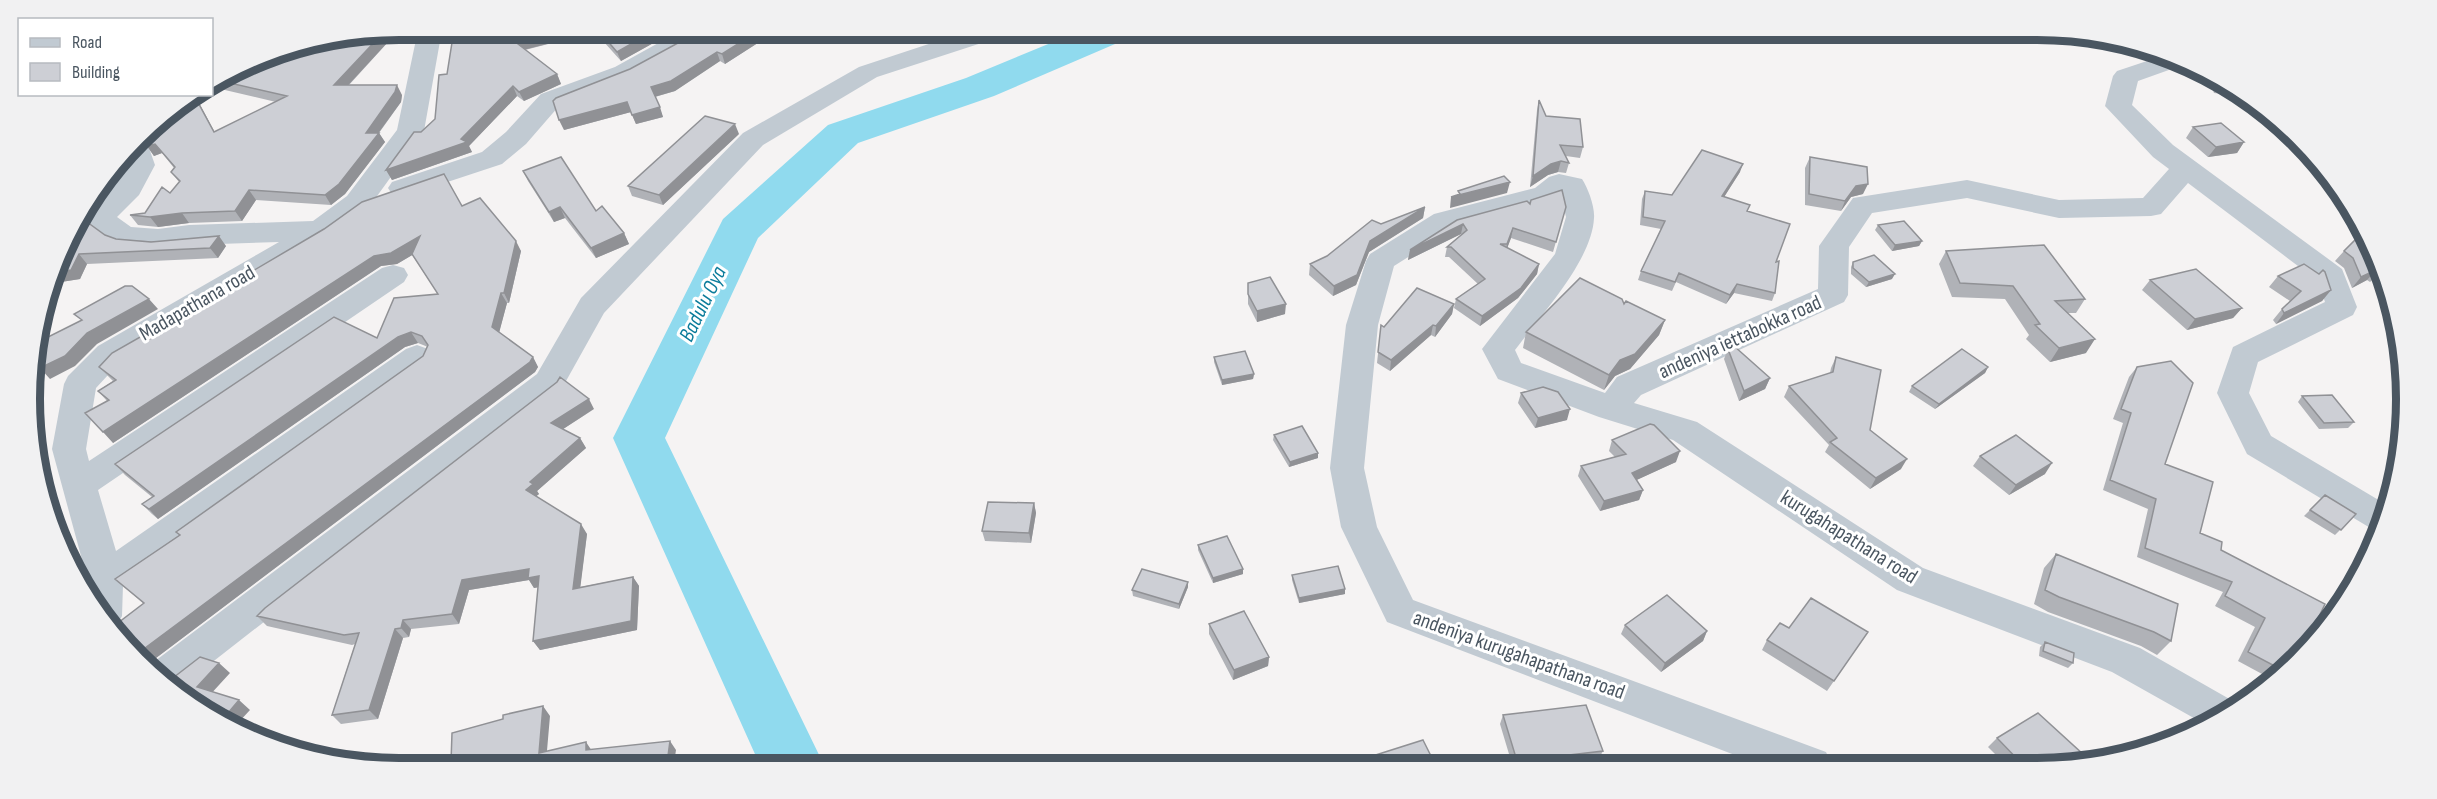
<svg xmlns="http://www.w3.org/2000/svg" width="2437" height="799" font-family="'Sofia Sans Condensed',sans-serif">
	<rect width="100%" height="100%" fill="#f5f3f3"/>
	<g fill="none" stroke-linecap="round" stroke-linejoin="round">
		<path fill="#90daee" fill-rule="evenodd" d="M 1075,33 L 1127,33 L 1122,41 L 994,96 L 858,143 L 758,238 L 665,438 L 823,763 L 759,763 L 613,438 L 723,219 L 828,125 L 966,78 Z"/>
		<path fill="#c1cad2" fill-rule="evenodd" d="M 418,30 L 442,30 L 424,131 L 367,210 L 330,238 L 120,362 L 96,388 L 86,449 L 89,461 L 382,268 L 393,265 L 404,268 L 408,275 L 404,282 L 98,490 L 116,551 L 406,349 L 417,345 L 428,349 L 433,357 L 428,365 L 123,585 L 122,616 L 115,628 C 100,612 85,601 87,578 L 52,449 L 64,384 L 68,376 L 98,346 L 279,242 L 189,245 L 158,249 L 124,246 L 114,243 L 93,228 L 75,227 C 93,204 113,193 127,165 L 126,161 L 141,141 L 149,148 L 155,165 L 139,195 L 117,217 L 131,227 L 158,229 L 189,225 L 313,221 L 347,196 L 397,130 Z
			M 680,31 L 711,31 L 708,36 L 633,77 L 559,106 L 526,144 L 502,164 L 402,197 L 392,194 L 388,188 L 392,182 L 482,152 L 506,132 L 541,94 L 615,67 Z
			M 965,32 L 1003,33 L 1000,37 L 877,77 L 763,145 L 604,313 L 561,390 L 178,689 L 151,664 L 537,374 L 581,298 L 743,133 L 859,67 Z
			M 2159,57 L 2180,66 L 2138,81 L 2132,105 L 2173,145 L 2342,269 L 2357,307 L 2353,315 L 2258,362 L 2249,393 L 2271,436 L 2387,505 L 2377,532 L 2247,454 L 2217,393 L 2233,347 L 2325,302 L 2318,281 L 2188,183 L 2161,214 L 2151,216 L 2059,218 L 1967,198 L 1872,213 L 1849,247 L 1848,295 L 1844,302 L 1641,395 L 1634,403 L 1697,422 L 1923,568 L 2140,648 L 2240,705 L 2208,726 L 2112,672 L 1897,590 L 1673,440 L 1599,417 L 1498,379 L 1482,349 L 1555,254 L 1566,217 L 1561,196 L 1555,200 L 1454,228 L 1394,266 L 1378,325 L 1364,468 L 1377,527 L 1413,600 L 1826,752 L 1832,765 L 1761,765 L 1387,622 L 1341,527 L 1330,468 L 1346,325 L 1366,261 L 1370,254 L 1434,214 L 1535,188 L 1549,177 L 1559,174 L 1582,179 C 1588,188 1595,207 1594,218 C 1592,261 1540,316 1515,350 L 1521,363 L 1605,393 L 1617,377 L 1818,289 L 1819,246 L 1853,198 L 1967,180 L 2059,200 L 2143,198 L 2169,169 L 2153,157 L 2105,106 L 2113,76 L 2117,71 Z"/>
	</g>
	<path fill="#b0b2b7" d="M 399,30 L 349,85 L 402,95 L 401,102 L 379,133 L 385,142 L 345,194 L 331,205 L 256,200 L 242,221 L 189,223 L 158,227 L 138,225 L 130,215 L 145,213 L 170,193 L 179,182 L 171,172 L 174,168 L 162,153 L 154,156 L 147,146 L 145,142 L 142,140 L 156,122 L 215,132 L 276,102 L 212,87 L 258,58 Z
		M 454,30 L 675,31 L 621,61 L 595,32 L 525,50 L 557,74 L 561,84 L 524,101 L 517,96 L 469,146 L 472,152 L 392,180 L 386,170 L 421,132 L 435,119 L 447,74 Z
		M 700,31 L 775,32 L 725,64 L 720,61 L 675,91 L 655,97 L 663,117 L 636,124 L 631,112 L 564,130 L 630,69 Z
		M 2208,78 L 2243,92 L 2248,97 L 2214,93 Z
		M 1539,100 L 1546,116 L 1583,147 L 1580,158 L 1566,156 L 1569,163 L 1566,173 L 1558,172 L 1548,175 L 1530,187 L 1537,110 Z
		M 2193,127 L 2244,142 L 2237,153 L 2208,157 L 2186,138 Z
		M 739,134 L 663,205 L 632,196 L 628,186 Z
		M 1810,157 L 1863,194 L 1851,197 L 1841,211 L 1805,205 L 1805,168 Z
		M 523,171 L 596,211 L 624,233 L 629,244 L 596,258 L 565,218 L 554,222 L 528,181 Z
		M 1740,172 L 1724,197 L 1747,211 L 1776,262 L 1775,293 L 1772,301 L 1734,293 L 1726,304 L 1676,282 L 1672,291 L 1638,280 L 1641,271 L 1661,229 L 1640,225 L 1642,199 L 1645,191 L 1672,195 Z
		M 1530,203 L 1566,207 L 1553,252 L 1511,238 L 1507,248 L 1539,264 L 1537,274 L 1518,298 L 1480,326 L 1454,308 L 1456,299 L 1478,284 L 1449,257 L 1445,257 L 1447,247 L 1462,235 L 1461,234 L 1408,260 L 1410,250 L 1457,220 Z
		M 462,206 L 521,251 L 509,303 L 507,303 L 499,332 L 533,357 L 538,367 L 535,372 L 156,658 L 125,635 L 114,626 L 144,604 L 115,579 L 179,535 L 176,532 L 423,356 L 428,347 L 418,343 L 405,347 L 158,519 L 152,514 L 142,504 L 152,497 L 125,475 L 115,464 L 377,338 L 438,294 L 412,255 L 397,264 L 381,266 L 113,443 L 107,401 L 98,391 L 113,381 L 99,367 L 156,328 L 159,332 Z
		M 1425,207 L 1423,218 L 1369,252 L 1356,285 L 1333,296 L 1309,275 L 1310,264 L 1327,256 L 1381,224 Z
		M 80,221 L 82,223 L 105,235 L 116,239 L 226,246 L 218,258 L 87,264 L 80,279 L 61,282 L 51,304 Z
		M 1878,225 L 1922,241 L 1919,246 L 1892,251 L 1875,230 Z
		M 2363,238 L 2378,275 L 2370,282 L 2367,280 L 2352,288 L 2344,268 L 2335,261 L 2344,251 Z
		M 1946,251 L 2085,299 L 2076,313 L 2068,313 L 2086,353 L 2050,362 L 2026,339 L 2029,335 L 2005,299 L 1952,297 L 1939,264 Z
		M 1853,262 L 1892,279 L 1866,287 L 1851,274 L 1851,267 Z
		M 2319,274 L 2331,290 L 2322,301 L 2276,324 L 2273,320 L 2282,309 L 2290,301 L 2269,287 L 2278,276 Z
		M 2150,280 L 2242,308 L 2233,318 L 2187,330 L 2142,290 Z
		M 1248,283 L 1285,314 L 1257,322 L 1248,304 Z
		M 1454,304 L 1452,314 L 1435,337 L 1431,335 L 1390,371 L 1377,363 L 1381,325 L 1384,327 Z
		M 1665,320 L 1659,335 L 1630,369 L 1615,376 L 1604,390 L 1523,348 L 1526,332 Z
		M 1728,349 L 1770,378 L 1765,389 L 1739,401 L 1724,359 Z
		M 1214,357 L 1254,374 L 1253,379 L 1222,385 L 1214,362 Z
		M 1836,357 L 1870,430 L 1901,469 L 1870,489 L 1825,452 L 1829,445 L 1784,397 L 1789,386 L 1830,373 L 1831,368 Z
		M 1988,367 L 1985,373 L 1935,409 L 1909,392 L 1912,386 Z
		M 2137,367 L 2165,464 L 2200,533 L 2221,550 L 2304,649 L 2281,677 L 2275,681 L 2238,661 L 2255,627 L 2215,606 L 2223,592 L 2137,557 L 2148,509 L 2103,490 L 2123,423 L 2113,419 L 2129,377 Z
		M 1521,393 L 1567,420 L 1535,428 L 1518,403 Z
		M 2302,396 L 2354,422 L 2348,428 L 2319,429 L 2298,402 Z
		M 594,409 L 563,429 L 580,438 L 586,448 L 537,491 L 539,494 L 536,496 L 587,534 L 580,587 L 633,577 L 639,586 L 637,630 L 540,650 L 533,641 L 538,587 L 534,588 L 529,580 L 469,590 L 459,624 L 411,629 L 409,637 L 403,638 L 378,719 L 341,724 L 332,715 L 355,644 L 352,645 L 267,626 L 257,616 Z
		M 1274,435 L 1318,458 L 1289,467 L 1273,440 Z
		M 1612,440 L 1676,462 L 1636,480 L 1643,490 L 1639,500 L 1600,511 L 1578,476 L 1581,466 L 1615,457 L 1609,451 Z
		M 1980,456 L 2045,474 L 2009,495 L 1973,466 Z
		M 2325,495 L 2356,514 L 2335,535 L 2304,516 Z
		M 1034,503 L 1036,513 L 1031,543 L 985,541 L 982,531 Z
		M 1198,545 L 1243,569 L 1243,574 L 1213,583 L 1198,550 Z
		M 2056,554 L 2171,641 L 2157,655 L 2141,646 L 2048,612 L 2034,604 L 2044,568 Z
		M 1292,575 L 1345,589 L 1345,594 L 1299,603 L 1292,580 Z
		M 1188,582 L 1188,587 L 1179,609 L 1133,596 L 1132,590 Z
		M 2350,591 L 2352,591 L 2343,602 L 2344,596 Z
		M 1209,624 L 1269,657 L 1268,666 L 1233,680 L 1209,634 Z
		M 1625,625 L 1707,631 L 1703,641 L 1661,672 L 1621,634 Z
		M 1789,628 L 1868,632 L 1827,691 L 1762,650 L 1767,640 Z
		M 2045,642 L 2073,663 L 2068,668 L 2039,656 L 2040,647 Z
		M 1503,715 L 1603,751 L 1598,760 L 1561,765 L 1512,764 L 1500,724 Z
		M 1997,738 L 2075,766 L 2007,766 L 1988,747 Z"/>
	<path fill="#909195" d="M 399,30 L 340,94 L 334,85 L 382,34 Z
		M 558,31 L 595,31 L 595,32 L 519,51 L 514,41 Z
		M 654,31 L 675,31 L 621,61 L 617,52 Z
		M 757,32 L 775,32 L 725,64 L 722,54 Z
		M 717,52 L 720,61 L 675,91 L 654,97 L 651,87 Z
		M 557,74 L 561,84 L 524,101 L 519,92 Z
		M 397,85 L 402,95 L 401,102 L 374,139 L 379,133 L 385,142 L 345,194 L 331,205 L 325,195 Z
		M 513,86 L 517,96 L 469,146 L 472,152 L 392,180 L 386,170 L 461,139 Z
		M 195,97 L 196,97 L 220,142 L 214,132 Z
		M 627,102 L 631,112 L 564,130 L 559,120 Z
		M 660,107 L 663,117 L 636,124 L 632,115 Z
		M 735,124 L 739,134 L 663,205 L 659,195 Z
		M 2244,142 L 2237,153 L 2208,157 L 2216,147 Z
		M 155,144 L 162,153 L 154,156 L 147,146 Z
		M 1561,161 L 1558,172 L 1548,175 L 1530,187 L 1533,176 L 1551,164 Z
		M 1743,164 L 1740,172 L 1719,205 L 1722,196 Z
		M 122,165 L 123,167 L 118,176 L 113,178 Z
		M 112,179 L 106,191 L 88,210 Z
		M 1510,182 L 1507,193 L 1450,208 L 1451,197 Z
		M 1868,184 L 1863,194 L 1851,197 L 1841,211 L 1845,201 L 1856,186 Z
		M 249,190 L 256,200 L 242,221 L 235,211 Z
		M 560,207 L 565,218 L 554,222 L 549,212 Z
		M 1425,207 L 1423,218 L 1369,252 L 1356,285 L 1333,296 L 1334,286 L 1370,241 Z
		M 182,213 L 189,223 L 158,227 L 150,217 Z
		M 1463,224 L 1461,234 L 1408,260 L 1410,250 Z
		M 1513,228 L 1511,238 L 1505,254 L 1507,244 Z
		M 624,233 L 629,244 L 596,258 L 591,248 Z
		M 219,236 L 226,246 L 218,258 L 210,248 Z
		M 420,236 L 426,247 L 397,264 L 381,266 L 113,443 L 103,432 L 374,256 Z
		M 516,241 L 521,251 L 509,303 L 504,293 Z
		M 1922,241 L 1919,246 L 1892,251 L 1895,245 Z
		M 79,254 L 87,264 L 80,279 L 61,282 L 51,304 L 48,304 L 57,272 Z
		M 1539,264 L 1537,274 L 1518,298 L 1480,326 L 1482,316 Z
		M 2376,270 L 2367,280 L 2352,288 L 2361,277 Z
		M 1895,274 L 1892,279 L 1866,287 L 1869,282 Z
		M 1737,284 L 1734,293 L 1726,304 L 1730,295 Z
		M 2331,290 L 2322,301 L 2276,324 L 2284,313 Z
		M 501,293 L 507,303 L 498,337 L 492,327 Z
		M 149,299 L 158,309 L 97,344 L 75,366 L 50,379 L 40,368 L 87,333 Z
		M 1286,304 L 1285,314 L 1257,322 L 1257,311 Z
		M 1454,304 L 1452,314 L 1435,337 L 1436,326 Z
		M 2242,308 L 2233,318 L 2187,330 L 2195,319 Z
		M 1665,320 L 1659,335 L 1630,369 L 1615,376 L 1604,390 L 1609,375 L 1620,360 Z
		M 1433,325 L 1431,335 L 1390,371 L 1391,360 Z
		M 156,328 L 165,338 L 147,341 Z
		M 411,332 L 418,343 L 405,347 L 158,519 L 149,509 L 398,337 Z
		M 2095,339 L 2086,353 L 2050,362 L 2059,348 Z
		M 533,357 L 538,367 L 535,372 L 156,658 L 145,648 Z
		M 1988,367 L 1985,373 L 1935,409 L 1939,404 Z
		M 1254,374 L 1253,379 L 1222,385 L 1222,380 Z
		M 1770,378 L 1765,389 L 1739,401 L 1744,391 Z
		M 589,399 L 594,409 L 557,433 L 551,423 Z
		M 1570,409 L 1567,420 L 1535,428 L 1538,418 Z
		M 580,438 L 586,448 L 537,491 L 539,494 L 532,500 L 526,490 L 530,482 Z
		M 1680,451 L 1676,462 L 1628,484 L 1632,473 Z
		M 1318,453 L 1318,458 L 1289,467 L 1290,462 Z
		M 1907,459 L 1901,469 L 1870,489 L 1876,478 Z
		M 2052,463 L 2045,474 L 2009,495 L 2016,485 Z
		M 1643,490 L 1639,500 L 1600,511 L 1604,501 Z
		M 1034,503 L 1036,513 L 1031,543 L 1029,533 Z
		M 581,524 L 587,534 L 579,598 L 573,589 Z
		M 529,569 L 539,576 L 546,586 L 534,588 L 529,580 L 469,590 L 459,624 L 452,614 L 462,580 Z
		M 1243,569 L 1243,574 L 1213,583 L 1213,578 Z
		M 633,577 L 639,586 L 637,630 L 540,650 L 533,641 Z
		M 1188,582 L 1188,587 L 1179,609 L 1179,604 Z
		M 1345,589 L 1345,594 L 1299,603 L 1299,598 Z
		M 403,620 L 411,629 L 409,637 L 401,628 Z
		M 395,629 L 403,638 L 378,719 L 369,710 Z
		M 1707,631 L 1703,641 L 1661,672 L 1665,663 Z
		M 1269,657 L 1268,666 L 1233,680 L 1234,670 Z
		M 219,663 L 230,673 L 208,697 L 197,687 Z
		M 239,700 L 250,710 L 237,724 L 223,719 Z
		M 543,706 L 550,716 L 546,762 L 539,753 Z
		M 670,741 L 676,750 L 674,763 L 667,763 Z
		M 586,742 L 592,751 L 586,750 Z
		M 2085,756 L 2075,766 L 2069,766 Z"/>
	<path fill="#cdcfd5" stroke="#909195" stroke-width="1.5" d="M 454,30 L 558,31 L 514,41 L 557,74 L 519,92 L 513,86 L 461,139 L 467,142 L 386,170 L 414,132 L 421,132 L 435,119 L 439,75 L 447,74 Z
		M 599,31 L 654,31 L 617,52 Z
		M 700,31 L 757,32 L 722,54 L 717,52 L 671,81 L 651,87 L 660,107 L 632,115 L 627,102 L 559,120 L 553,101 L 556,98 L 630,69 Z
		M 382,34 L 334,85 L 397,85 L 395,92 L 366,133 L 379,133 L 339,184 L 325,195 L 249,190 L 235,211 L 182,213 L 150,217 L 130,215 L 145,213 L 162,187 L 170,193 L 180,181 L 171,172 L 175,167 L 155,144 L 147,146 L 144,137 L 156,122 L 195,97 L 214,132 L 287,96 L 221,81 L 258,58 Z
		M 1539,100 L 1546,116 L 1580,119 L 1583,147 L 1560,145 L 1569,163 L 1561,161 L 1551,164 L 1533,176 Z
		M 705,116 L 735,124 L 659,195 L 628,186 Z
		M 2221,123 L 2244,142 L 2216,147 L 2193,127 Z
		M 1702,150 L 1743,164 L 1722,196 L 1750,205 L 1747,211 L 1790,224 L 1776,262 L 1779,261 L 1775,293 L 1737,284 L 1730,295 L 1679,273 L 1675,282 L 1641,271 L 1665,221 L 1643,217 L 1645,191 L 1672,195 Z
		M 561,157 L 596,211 L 602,206 L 624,233 L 591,248 L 560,207 L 549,212 L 523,171 Z
		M 1810,157 L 1867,167 L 1868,184 L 1856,186 L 1845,201 L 1809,194 Z
		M 444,174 L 462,206 L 480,198 L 516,241 L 504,293 L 501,293 L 492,327 L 533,357 L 530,362 L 145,648 L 114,626 L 144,603 L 115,579 L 180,535 L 176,532 L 423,356 L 428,345 L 422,336 L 411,332 L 398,337 L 149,509 L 142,504 L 154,496 L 115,464 L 334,317 L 377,338 L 394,298 L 438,294 L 412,254 L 420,236 L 391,253 L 374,256 L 103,432 L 85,413 L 109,400 L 98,391 L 116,380 L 99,367 L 112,353 L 156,328 L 147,341 L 212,295 L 324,229 L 362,202 Z
		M 1504,176 L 1510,182 L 1451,197 L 1460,194 L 1458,191 Z
		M 1562,190 L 1566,207 L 1556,242 L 1513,228 L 1507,244 L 1500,244 L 1539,264 L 1521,288 L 1482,316 L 1456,299 L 1485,279 L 1451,247 L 1447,247 L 1467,230 L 1463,224 L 1410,250 L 1457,220 L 1527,201 L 1530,204 L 1531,200 Z
		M 1425,207 L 1370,241 L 1357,275 L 1334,286 L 1310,264 L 1327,256 L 1372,220 L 1381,224 Z
		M 1904,221 L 1922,241 L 1895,245 L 1878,225 Z
		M 87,222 L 105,235 L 116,239 L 151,242 L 219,236 L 210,248 L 79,254 L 71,270 L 57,272 L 68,236 L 77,224 Z
		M 2359,236 L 2363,238 L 2376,270 L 2361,277 L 2353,258 L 2344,251 Z
		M 2044,245 L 2085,299 L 2055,301 L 2095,339 L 2059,348 L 2035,325 L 2040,324 L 2013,286 L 1960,283 L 1946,251 Z
		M 1874,255 L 1895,274 L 1869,282 L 1853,268 L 1853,262 Z
		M 2304,264 L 2319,274 L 2323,270 L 2325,272 L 2331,290 L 2284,313 L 2282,309 L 2301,291 L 2278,276 Z
		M 2196,269 L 2242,308 L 2195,319 L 2150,280 Z
		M 1270,277 L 1286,304 L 1257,311 L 1248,294 L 1248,283 Z
		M 1580,278 L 1622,299 L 1624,304 L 1626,301 L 1665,320 L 1635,354 L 1620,360 L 1609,375 L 1526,332 Z
		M 125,286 L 132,286 L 149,299 L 87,333 L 65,356 L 40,368 L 34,361 L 33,352 L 36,343 L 82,320 L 74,314 Z
		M 1417,288 L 1454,304 L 1436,326 L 1433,325 L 1391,360 L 1378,352 L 1381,325 L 1384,327 Z
		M 1734,346 L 1770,378 L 1744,391 L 1728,349 Z
		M 1962,349 L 1988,367 L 1939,404 L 1912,386 Z
		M 1245,351 L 1254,374 L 1222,380 L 1214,357 Z
		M 1836,357 L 1881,370 L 1870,430 L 1907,459 L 1876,478 L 1830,442 L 1837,438 L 1789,386 L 1833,372 Z
		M 2171,361 L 2193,383 L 2165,464 L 2213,482 L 2200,533 L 2222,542 L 2221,550 L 2325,604 L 2304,648 L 2304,649 L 2286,672 L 2248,652 L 2265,618 L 2225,596 L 2232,582 L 2145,548 L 2156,499 L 2110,480 L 2131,413 L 2121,409 L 2137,367 Z
		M 560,377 L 589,399 L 551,423 L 580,438 L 530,482 L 533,484 L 526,490 L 581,524 L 573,589 L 633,577 L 631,621 L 533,641 L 539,576 L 528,578 L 529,569 L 462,580 L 452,614 L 403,620 L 401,628 L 395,629 L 369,710 L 332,715 L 359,633 L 344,635 L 257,616 L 265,608 L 557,382 Z
		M 1543,387 L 1558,392 L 1570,409 L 1538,418 L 1521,393 Z
		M 2332,395 L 2354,422 L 2324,423 L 2302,396 Z
		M 1650,424 L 1654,425 L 1680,451 L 1632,473 L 1643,490 L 1604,501 L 1581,466 L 1626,454 L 1612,440 Z
		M 1302,426 L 1318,453 L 1290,462 L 1274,435 Z
		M 2016,435 L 2052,463 L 2016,485 L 1980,456 Z
		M 2325,495 L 2356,514 L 2341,530 L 2310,510 Z
		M 988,502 L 1034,503 L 1029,533 L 982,531 Z
		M 1227,536 L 1243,569 L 1213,578 L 1198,545 Z
		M 2056,554 L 2178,604 L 2171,641 L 2154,632 L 2059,597 L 2045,590 Z
		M 1338,566 L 1345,589 L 1299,598 L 1292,575 Z
		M 1142,569 L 1188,582 L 1179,604 L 1132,590 Z
		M 1667,595 L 1707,631 L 1665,663 L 1625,625 Z
		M 1811,598 L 1868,632 L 1834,681 L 1767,640 L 1780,623 L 1789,628 Z
		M 1244,611 L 1269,657 L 1234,670 L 1209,624 Z
		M 2045,642 L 2074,653 L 2073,663 L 2043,651 Z
		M 200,657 L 219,663 L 197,687 L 239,700 L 223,719 L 195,707 L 169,681 Z
		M 1586,705 L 1603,751 L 1517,761 L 1503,715 Z
		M 543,706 L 539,753 L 586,742 L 586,750 L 670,741 L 667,763 L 451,762 L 452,733 L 503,719 L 503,715 Z
		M 2038,713 L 2085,756 L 2069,766 L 2024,766 L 1997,738 Z
		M 1423,740 L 1435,764 L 1365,764 L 1363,759 Z"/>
	<g text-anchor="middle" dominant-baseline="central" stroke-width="6" stroke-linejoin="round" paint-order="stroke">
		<g font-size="21" fill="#4a5661" stroke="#fff">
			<text transform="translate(197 303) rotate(-30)">Madapathana road</text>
			<text transform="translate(1740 337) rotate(-24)">andeniya iettabokka road</text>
			<text transform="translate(1849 537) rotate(32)">kurugahapathana road</text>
			<text transform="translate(1519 655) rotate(20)">andeniya kurugahapathana road</text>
		</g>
		<g font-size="22" font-style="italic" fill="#0c7c9b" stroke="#fff">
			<text transform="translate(703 304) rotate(-64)">Badulu Oya</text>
		</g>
	</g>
	<path d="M0 0H2437V799H0ZM399 40H2037A359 359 0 0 1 2396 399V399A359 359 0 0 1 2037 758H399A359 359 0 0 1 40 399V399A359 359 0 0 1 399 40Z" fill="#f1f1f2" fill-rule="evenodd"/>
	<path fill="none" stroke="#4a5661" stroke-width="8" d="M399 40H2037A359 359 0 0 1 2396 399V399A359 359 0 0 1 2037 758H399A359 359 0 0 1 40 399V399A359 359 0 0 1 399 40Z"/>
	<rect x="18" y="18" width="195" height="78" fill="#ffffff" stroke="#b7bbc0" stroke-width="1.5"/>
	<rect x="30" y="38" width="30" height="9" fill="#c1cad2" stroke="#b7bbc0" stroke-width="1.5"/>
	<text x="72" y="48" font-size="18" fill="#4a5661">Road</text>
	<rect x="30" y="63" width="30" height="18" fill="#cdcfd5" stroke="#b7bbc0" stroke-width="1.5"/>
	<text x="72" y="78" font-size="18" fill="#4a5661">Building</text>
</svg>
